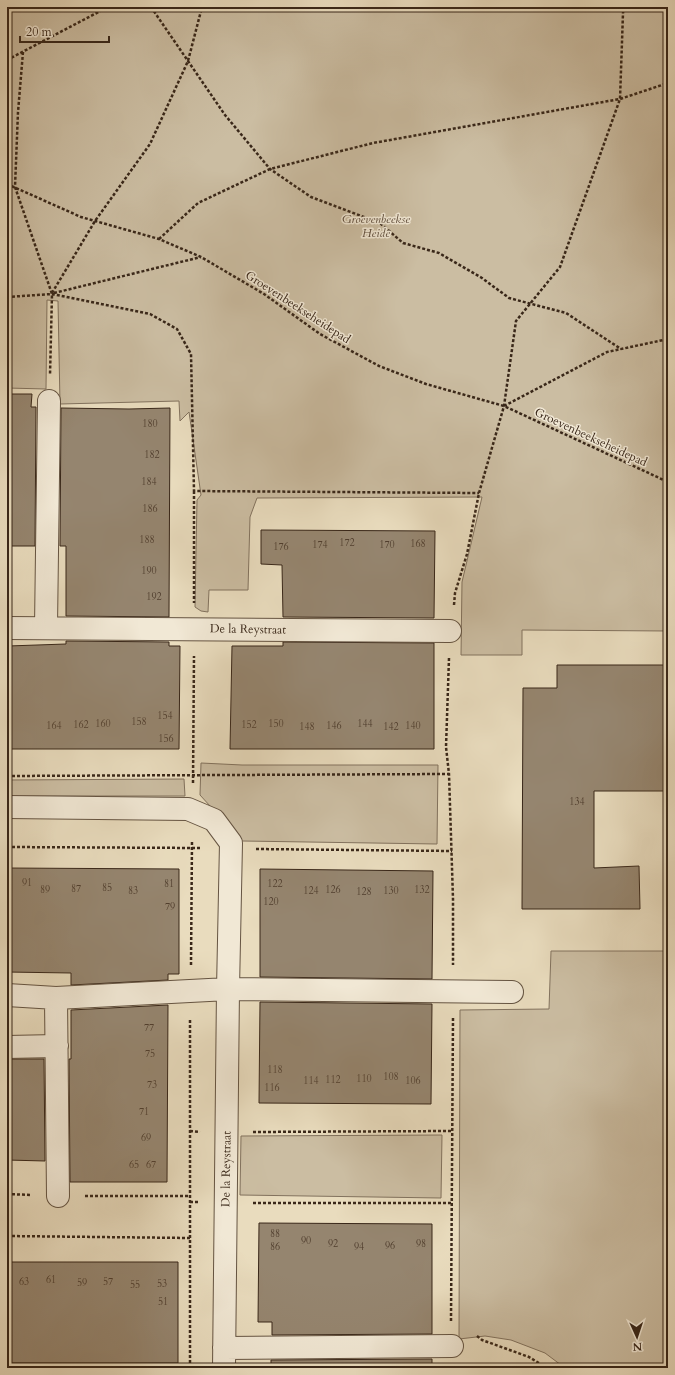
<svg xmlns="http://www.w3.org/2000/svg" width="675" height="1375" font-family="Cardo,serif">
	<rect width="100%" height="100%" fill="#e9dcbe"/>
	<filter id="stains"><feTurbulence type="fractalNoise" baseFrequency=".005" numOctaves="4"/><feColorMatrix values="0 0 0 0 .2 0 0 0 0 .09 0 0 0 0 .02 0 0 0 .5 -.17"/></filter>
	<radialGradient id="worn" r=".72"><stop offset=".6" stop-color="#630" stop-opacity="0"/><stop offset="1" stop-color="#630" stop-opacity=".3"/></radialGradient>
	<path fill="#cbbda2" stroke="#82725e" d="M 7,7 L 668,7 L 668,631 L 522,630 L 522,655 L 461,655 L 462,582 L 482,497 L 257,498 L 250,517 L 248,590 L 209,590 L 208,612 L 201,611 L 195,607 L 197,500 L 201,495 L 189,412 L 180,421 L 179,401 L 60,404 L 58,301 L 47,300 L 46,389 L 7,388 Z
		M 201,763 L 242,765 L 438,765 L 437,844 L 242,841 L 200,795 Z
		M 184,779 L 185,796 L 7,796 L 7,780 Z
		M 551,951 L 668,951 L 668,1368 L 565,1368 L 545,1353 L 511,1340 L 485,1336 L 459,1339 L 460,1010 L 549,1009 Z
		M 442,1135 L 441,1198 L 240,1195 L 241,1136 Z"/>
	<path fill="#95856f" stroke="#392719" d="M 7,394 L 32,394 L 31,407 L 36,407 L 35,546 L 7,546 Z
		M 61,408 L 129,409 L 170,408 L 169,617 L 66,616 L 66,546 L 60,546 Z
		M 261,530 L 435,531 L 434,618 L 283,617 L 282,565 L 261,564 Z
		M 66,641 L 169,642 L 169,646 L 180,646 L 179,749 L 7,749 L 8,646 L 66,644 Z
		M 283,642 L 434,643 L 434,749 L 230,749 L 232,646 L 283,646 Z
		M 557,665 L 668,665 L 668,791 L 594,791 L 594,868 L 639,866 L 640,909 L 522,909 L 523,688 L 557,688 Z
		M 7,868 L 179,869 L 179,974 L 168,974 L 168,980 L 71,985 L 71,973 L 7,972 Z
		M 260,869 L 433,871 L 432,979 L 260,977 Z
		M 260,1002 L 432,1004 L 431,1104 L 259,1103 Z
		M 168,1005 L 167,1182 L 70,1182 L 69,1059 L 71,1059 L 71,1010 Z
		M 7,1059 L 44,1059 L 45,1161 L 7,1160 Z
		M 259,1223 L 432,1224 L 432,1334 L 272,1335 L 272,1322 L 258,1322 Z
		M 7,1262 L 178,1262 L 178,1363 L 7,1363 Z
		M 432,1359 L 432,1368 L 271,1368 L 271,1360 Z"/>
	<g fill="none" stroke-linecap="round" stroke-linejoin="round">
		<g stroke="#655442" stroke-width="24">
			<path id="minor" d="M 46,627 L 49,401
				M 7,628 L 450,631
				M 7,807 L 188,809 L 214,820 L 231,843 L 228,989 L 224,1368
				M 7,995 L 56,998 L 228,989 L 512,992
				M 56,998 L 58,1196
				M 7,1047 L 57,1046
				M 224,1348 L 452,1346"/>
		</g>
		<path stroke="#392719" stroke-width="2.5" stroke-dasharray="3 2" stroke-linecap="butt" d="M 151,7 L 225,115 L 270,169 L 311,197 L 380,223 L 403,243 L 439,253 L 482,278 L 509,298 L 566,313 L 621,349
			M 23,52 L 18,112 L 15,187 L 52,294 L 50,375
			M 7,60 L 108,7
			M 7,184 L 81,217 L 159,239 L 201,257 L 264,294 L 320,334 L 379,366 L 426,384 L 504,406 L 668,482
			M 159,239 L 198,203 L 270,169 L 373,143 L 620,99 L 668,83
			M 52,293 L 95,221 L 150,144 L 188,61 L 202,7
			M 54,293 L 201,257
			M 7,297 L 52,294 L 150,314 L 177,329 L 191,354 L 194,491 L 479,493
			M 504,406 L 607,352 L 668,339
			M 194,491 L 194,603
			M 454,605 L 455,593 L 467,554 L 479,493 L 504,406 L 516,321 L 560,267 L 620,99 L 623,13 L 624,7
			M 449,658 L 446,747 L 449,774 L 453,899 L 453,965
			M 7,776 L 449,774
			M 193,783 L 194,656
			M 7,847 L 201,848
			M 256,849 L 452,851
			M 191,965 L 192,840
			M 190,1131 L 200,1132
			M 253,1132 L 452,1131
			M 7,1194 L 32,1195
			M 85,1196 L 190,1196
			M 190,1202 L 200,1202
			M 253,1203 L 452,1203
			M 7,1236 L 190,1238
			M 451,1321 L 453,1018
			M 477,1336 L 482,1340 L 529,1357 L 547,1368
			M 190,1368 L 190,1018"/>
		<use href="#minor" stroke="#f1e8d5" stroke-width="22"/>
	</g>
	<g text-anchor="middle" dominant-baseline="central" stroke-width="3" stroke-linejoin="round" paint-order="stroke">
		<g font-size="10" fill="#503e2e">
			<text x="150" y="424">180</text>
			<text x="152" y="455">182</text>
			<text x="149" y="482">184</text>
			<text x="150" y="509">186</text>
			<text x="147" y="540">188</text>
			<text x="347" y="543">172</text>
			<text x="418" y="544">168</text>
			<text x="320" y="545">174</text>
			<text x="387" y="545">170</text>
			<text x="281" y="547">176</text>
			<text x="149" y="571">190</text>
			<text x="154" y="597">192</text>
			<text x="165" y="716">154</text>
			<text x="139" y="722">158</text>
			<text x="103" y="724">160</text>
			<text x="276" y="724">150</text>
			<text x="365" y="724">144</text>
			<text x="81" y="725">162</text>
			<text x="249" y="725">152</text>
			<text x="54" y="726">164</text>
			<text x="334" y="726">146</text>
			<text x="413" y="726">140</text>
			<text x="307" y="727">148</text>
			<text x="391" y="727">142</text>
			<text x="166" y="739">156</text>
			<text x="577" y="802">134</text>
			<text x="27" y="883">91</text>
			<text x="169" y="884">81</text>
			<text x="275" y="884">122</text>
			<text x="107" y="888">85</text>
			<text x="76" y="889">87</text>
			<text x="45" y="890">89</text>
			<text x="333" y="890">126</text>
			<text x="422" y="890">132</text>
			<text x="133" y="891">83</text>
			<text x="311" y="891">124</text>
			<text x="391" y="891">130</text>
			<text x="364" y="892">128</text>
			<text x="271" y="902">120</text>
			<text x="170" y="907">79</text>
			<text x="149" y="1028">77</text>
			<text x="150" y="1054">75</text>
			<text x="275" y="1070">118</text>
			<text x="391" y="1077">108</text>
			<text x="364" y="1079">110</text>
			<text x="333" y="1080">112</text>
			<text x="311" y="1081">114</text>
			<text x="413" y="1081">106</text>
			<text x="152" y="1085">73</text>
			<text x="272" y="1088">116</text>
			<text x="144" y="1112">71</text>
			<text x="146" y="1138">69</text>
			<text x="134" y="1165">65</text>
			<text x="151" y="1165">67</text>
			<text x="275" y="1234">88</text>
			<text x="306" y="1241">90</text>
			<text x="333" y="1244">92</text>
			<text x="421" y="1244">98</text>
			<text x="390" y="1246">96</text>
			<text x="275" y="1247">86</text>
			<text x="359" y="1247">94</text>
			<text x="51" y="1280">61</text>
			<text x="24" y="1282">63</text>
			<text x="108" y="1282">57</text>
			<text x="82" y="1283">59</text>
			<text x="162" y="1284">53</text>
			<text x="135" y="1285">55</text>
			<text x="163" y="1302">51</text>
		</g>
		<g font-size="12" font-style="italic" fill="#5e4c3b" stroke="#f1e8d5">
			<text x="376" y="219">Groevenbeekse<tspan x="376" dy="14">Heide</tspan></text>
		</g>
		<g font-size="12" fill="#392719" stroke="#f1e8d5">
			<text transform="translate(298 307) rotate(33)">Groevenbeekseheidepad</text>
			<text transform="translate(591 437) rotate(25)">Groevenbeekseheidepad</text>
			<text transform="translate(248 629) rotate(1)">De la Reystraat</text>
			<text transform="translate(226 1169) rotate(-89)">De la Reystraat</text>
		</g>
	</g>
	<rect width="675" height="1375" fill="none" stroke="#e9dcbe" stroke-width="24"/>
	<rect x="8" y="8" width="659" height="1359" fill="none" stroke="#392719" stroke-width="2"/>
	<rect x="12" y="12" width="651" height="1351" fill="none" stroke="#392719"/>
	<g transform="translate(637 1337) rotate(177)" stroke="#f1e8d5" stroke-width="3" paint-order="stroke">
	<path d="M0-3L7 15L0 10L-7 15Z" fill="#392719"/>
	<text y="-6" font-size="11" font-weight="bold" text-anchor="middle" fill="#392719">N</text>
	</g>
	<path d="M20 36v6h89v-6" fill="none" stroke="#392719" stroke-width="2"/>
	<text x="26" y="36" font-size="12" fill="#392719" stroke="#f1e8d5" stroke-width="3" paint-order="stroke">20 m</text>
	<rect width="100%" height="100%" filter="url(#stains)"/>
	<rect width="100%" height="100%" fill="url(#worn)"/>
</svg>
